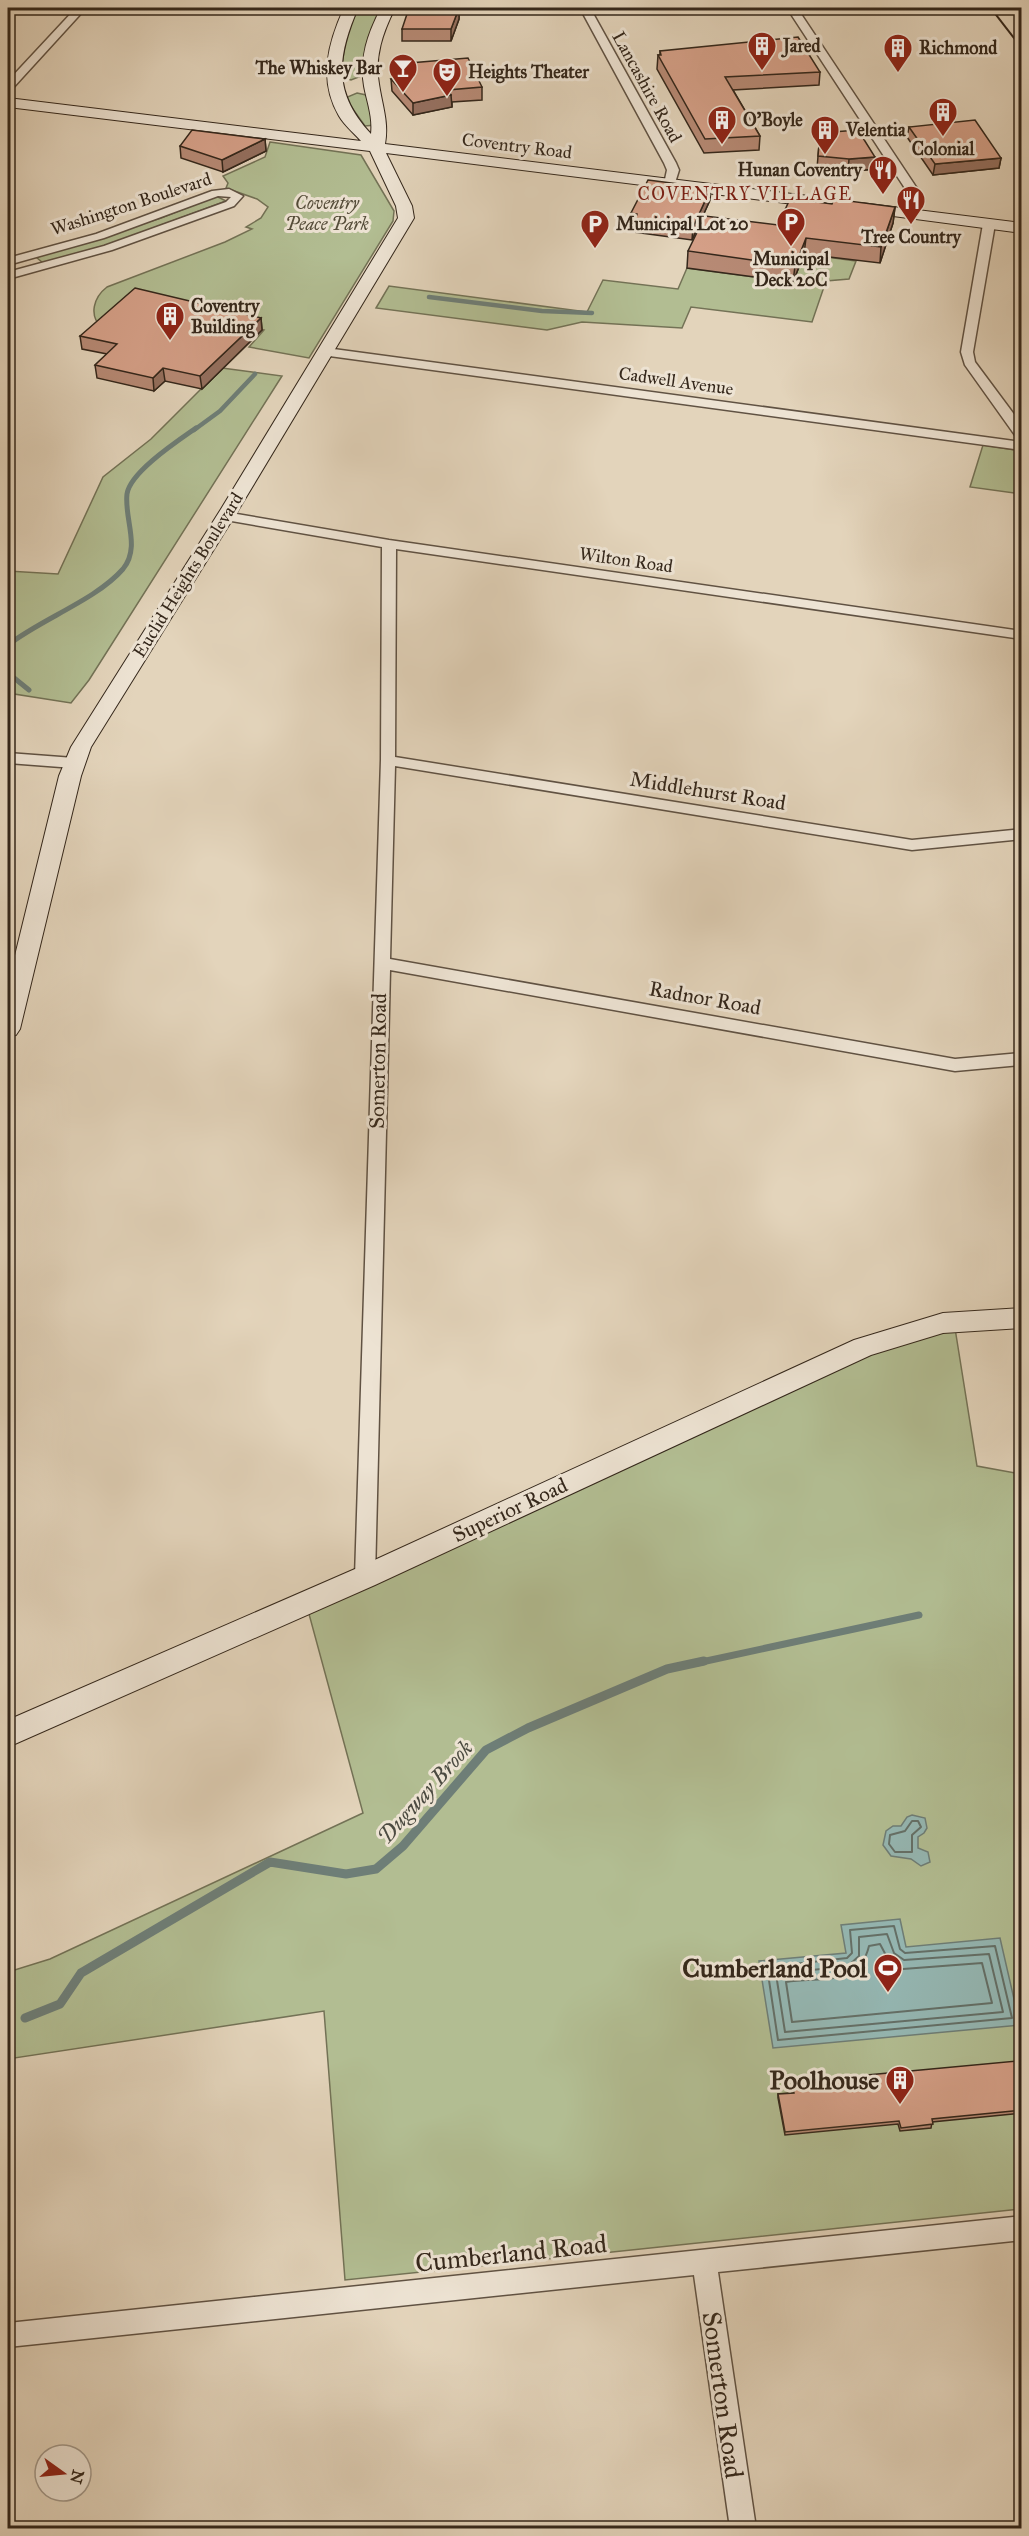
<svg xmlns="http://www.w3.org/2000/svg" width="1029" height="2536" font-family="'IM FELL Great Primer',serif">
	<rect width="100%" height="100%" fill="#e3d4bb"/>
	<filter id="stains"><feTurbulence type="fractalNoise" baseFrequency=".00333" numOctaves="4"/><feColorMatrix values="0 0 0 0 .2 0 0 0 0 .09 0 0 0 0 .02 0 0 0 .5 -.17"/></filter>
	<radialGradient id="worn" r=".72"><stop offset=".6" stop-color="#630" stop-opacity="0"/><stop offset="1" stop-color="#630" stop-opacity=".3"/></radialGradient>
	<path fill="#b2bd92" stroke="#737256" stroke-width="1.5" d="M 359,8 L 382,8 L 374,24 L 364,75 L 351,80 L 341,77 C 343,51 346,30 359,8 Z
		M 357,93 L 366,95 L 375,125 L 365,126 L 345,98 Z
		M 270,142 L 361,155 L 394,211 L 393,221 L 309,358 L 249,347 L 264,330 L 137,300 L 102,328 C 88,315 94,297 107,287 L 225,242 L 252,229 L 246,227 L 261,218 L 268,207 L 257,199 L 226,188 L 228,183 L 223,176 L 265,157 Z
		M 216,196 L 226,201 L 108,245 L 43,263 L 36,257 L 161,218 Z
		M 804,254 L 856,261 L 849,279 L 826,281 L 812,322 L 691,307 L 682,328 L 582,322 L 547,330 L 376,308 L 389,286 L 587,312 L 603,280 L 678,289 L 687,268 L 793,282 Z
		M 222,368 L 282,376 L 89,680 L 71,703 L 8,693 L 8,631 L 11,625 L 8,624 L 8,571 L 58,574 L 103,477 L 151,439 Z
		M 983,445 L 1021,451 L 1021,494 L 970,487 Z
		M 954,1322 L 977,1466 L 1021,1474 L 1021,2209 L 345,2280 L 324,2011 L 8,2059 L 8,1972 L 50,1959 L 363,1813 L 306,1603 L 863,1347 Z"/>
	<path fill="#95b8b4" stroke="#6e7e77" stroke-width="1.5" d="M 912,1815 L 925,1818 L 927,1828 L 924,1833 L 918,1837 L 918,1848 L 928,1852 L 930,1862 L 921,1866 L 911,1859 L 891,1856 L 883,1845 L 886,1831 L 893,1826 L 901,1826 L 907,1817 Z
		M 900,1919 L 906,1947 L 1000,1938 L 1020,2025 L 773,2048 L 759,1961 L 846,1953 L 841,1925 Z"/>
	<g fill="none" stroke-linecap="round" stroke-linejoin="round">
		<path stroke="#647068" stroke-width="2" d="M 912,1821 L 918,1821 L 921,1827 L 912,1835 L 912,1852 L 895,1852 L 889,1844 L 890,1835 L 905,1831 Z
			M 894,1926 L 900,1949 L 905,1953 L 995,1946 L 1012,2018 L 778,2040 L 767,1967 L 847,1958 L 852,1953 L 850,1930 Z
			M 887,1934 L 894,1953 L 904,1960 L 989,1954 L 1003,2012 L 785,2032 L 776,1974 L 848,1966 L 859,1956 L 859,1937 Z
			M 880,1944 L 889,1961 L 903,1969 L 982,1963 L 992,2003 L 792,2022 L 786,1982 C 820,1976 859,1988 869,1946 Z"/>
		<path stroke="#6e7e77" stroke-width="4.5" d="M 429,297 L 542,311 L 592,313
			M 194,430 L 220,411 L 255,374"/>
		<path stroke="#6e7e77" stroke-width="5" d="M 8,645 C 41,619 96,600 123,569 C 141,547 124,519 127,494 C 130,472 179,440 196,428
			M 8,673 L 29,690"/>
		<path stroke="#6e7e77" stroke-width="7" d="M 697,1663 L 919,1615"/>
		<path stroke="#6e7e77" stroke-width="9" d="M 25,2018 L 60,2004 L 81,1973 L 270,1862 L 346,1874 L 376,1869 L 403,1846 L 486,1750 L 528,1728 L 667,1669 L 704,1661"/>
		<g stroke="#605243" stroke-width="3">
			<path id="street" d="M 76,8 L 86,8 L 12,89 L 8,90 L 8,81 Z
				M 580,8 L 590,8 L 676,163 L 679,170 L 674,186 L 664,184 L 667,170 L 664,163 Z
				M 787,8 L 797,8 L 924,199 L 918,217 L 908,215 L 912,199 Z
				M 229,189 L 243,196 L 234,206 L 112,250 L 8,279 L 8,272 L 104,246 L 226,202 L 231,197 L 218,196 L 104,238 L 8,265 L 8,258 L 96,234 L 212,191 Z
				M 989,221 L 995,224 L 973,352 L 975,362 L 1022,425 L 1022,439 L 1017,438 L 965,365 L 961,352 L 983,224 Z
				M 326,348 L 1022,442 L 1022,450 L 322,355 L 320,352 Z
				M 225,512 L 389,540 L 1022,631 L 1022,639 L 396,549 L 395,757 L 912,840 L 1022,829 L 1022,839 L 912,850 L 395,766 L 390,959 L 955,1059 L 1022,1053 L 1022,1065 L 955,1071 L 390,970 L 375,1577 L 372,1583 L 365,1585 L 358,1583 L 355,1577 L 381,760 L 382,547 L 220,519 L 220,513 Z
				M 8,753 L 74,758 L 81,763 L 74,768 L 8,763 Z
				M 1022,2216 L 1022,2240 L 718,2272 L 756,2528 L 730,2528 L 694,2275 L 8,2347 L 8,2323 Z"/>
		</g>
		<g stroke="#34271b" stroke-width="2">
			<path id="secondary" d="M 344,8 L 358,8 C 337,57 332,92 371,134 C 373,117 367,102 364,86 C 359,58 368,33 381,8 L 395,8 C 383,32 374,57 379,84 C 382,105 389,122 385,144 L 825,198 L 833,203 L 825,208 L 386,153 L 412,206 L 414,218 L 239,509 L 91,747 L 81,776 L 20,1029 L 16,1035 L 8,1037 L 8,984 L 59,776 L 71,747 L 221,509 L 398,218 L 396,206 L 370,151 L 8,107 L 8,98 L 361,141 C 354,133 344,125 339,116 C 318,80 328,43 344,8 Z
				M 861,203 L 1022,223 L 1022,233 L 855,211 L 853,208 L 855,205 Z
				M 1022,1308 L 1022,1328 L 943,1333 L 871,1355 L 375,1585 L 8,1747 L 8,1720 L 355,1569 L 854,1340 L 943,1313 Z"/>
		</g>
		<g stroke="#34271b" stroke-width="4">
			<path id="primary" d="M 992,8 L 1008,8 L 1022,25 L 1022,41 L 1016,39 Z"/>
		</g>
		<use href="#street" fill="#ede3d3" fill-rule="evenodd"/>
		<use href="#secondary" fill="#ede3d3" fill-rule="evenodd"/>
		<use href="#primary" fill="#e3d4bb" fill-rule="evenodd"/>
	</g>
	<path fill="#b78a75" stroke="#34271b" stroke-width="1.5" d="M 459,8 L 459,19 L 451,41 L 402,41 L 402,29 Z
		M 660,51 L 820,72 L 819,85 L 733,90 L 760,136 L 759,150 L 704,153 L 657,69 L 658,55 L 660,55 Z
		M 398,64 L 482,87 L 482,100 L 452,102 L 452,107 L 413,115 L 392,91 L 391,79 L 399,78 Z
		M 909,127 L 1001,158 L 999,168 L 933,175 L 907,137 Z
		M 820,133 L 874,169 L 848,172 L 817,168 Z
		M 265,139 L 266,151 L 223,172 L 181,158 L 180,146 Z
		M 710,200 L 692,240 L 634,232 L 634,226 L 631,226 L 631,213 Z
		M 808,201 L 832,204 L 895,207 L 893,223 L 880,263 L 804,254 L 793,282 L 687,268 L 688,251 L 778,225 Z
		M 261,318 L 262,330 L 202,389 L 165,381 L 154,391 L 97,378 L 95,365 L 107,354 L 82,349 L 80,336 Z
		M 1022,2071 L 1022,2113 L 932,2122 L 931,2128 L 900,2131 L 898,2124 L 785,2135 L 778,2098 L 778,2094 L 792,2093 L 791,2086 L 792,2082 Z"/>
	<path fill="#95705f" stroke="#34271b" stroke-width="1.5" d="M 459,8 L 459,19 L 451,41 L 451,29 Z
		M 451,95 L 452,107 L 413,115 L 413,103 Z
		M 265,139 L 266,151 L 223,172 L 222,160 Z
		M 875,157 L 874,169 L 848,172 L 849,159 Z
		M 1001,158 L 999,168 L 933,175 L 935,164 Z
		M 711,188 L 710,200 L 692,240 L 693,227 Z
		M 895,207 L 893,223 L 880,263 L 881,247 Z
		M 806,238 L 804,254 L 793,282 L 795,266 Z
		M 261,318 L 262,330 L 202,389 L 200,376 Z
		M 163,368 L 165,381 L 154,391 L 153,378 Z"/>
	<path fill="#d5a088" stroke="#34271b" stroke-width="1.5" d="M 409,8 L 459,8 L 451,29 L 402,29 Z
		M 798,37 L 820,72 L 725,77 L 760,136 L 705,139 L 658,55 L 661,55 L 660,51 Z
		M 468,58 L 482,87 L 448,90 L 451,95 L 413,103 L 391,79 L 403,78 L 398,64 Z
		M 975,120 L 1001,158 L 935,164 L 909,127 Z
		M 192,130 L 265,139 L 222,160 L 180,146 Z
		M 858,130 L 875,157 L 849,159 L 818,156 L 820,133 Z
		M 648,180 L 711,188 L 693,227 L 635,220 L 637,214 L 631,213 Z
		M 801,196 L 808,201 L 817,202 L 832,204 L 834,199 L 895,207 L 881,247 L 806,238 L 795,266 L 688,251 L 705,216 L 778,225 L 790,199 Z
		M 135,288 L 261,318 L 200,376 L 163,368 L 153,378 L 95,365 L 117,344 L 80,336 Z
		M 1017,2061 L 1020,2071 L 1022,2071 L 1022,2110 L 932,2119 L 933,2124 L 901,2128 L 899,2121 L 785,2132 L 778,2094 L 794,2093 L 792,2082 Z"/>
	<defs>
		<g id="building-pin" transform="scale(1.5)"><path d="M0 17L-7.5 6A9.5 9.5 0 1 1 7.5 6Z" fill="#8f2418" stroke="#ede3d3"/><path d="M-4-6H4V6H1V3H-1V6H-4ZM-2.5-4.3h1.7v1.8h-1.7ZM.8-4.3h1.7v1.8H.8ZM-2.5-1h1.7V.8h-1.7ZM.8-1h1.7V.8H.8Z" fill="#fff"/></g>
		<g id="bar-pin" transform="scale(1.5)"><path d="M0 17L-7.5 6A9.5 9.5 0 1 1 7.5 6Z" fill="#8f2418" stroke="#ede3d3"/><path d="M-6-5H6L.8 .8V4.5H3.5V6h-7V4.5H-.8V.8Z" fill="#fff"/></g>
		<g id="theatre-pin" transform="scale(1.5)"><path d="M0 17L-7.5 6A9.5 9.5 0 1 1 7.5 6Z" fill="#8f2418" stroke="#ede3d3"/><path d="M-5-5.5Q0-4 5-5.5V0Q5 5 0 6Q-5 5-5 0ZM-3.3-2.5H-1v1.5H-3.3ZM1-2.5H3.3v1.5H1ZM-2.8 1Q0 5.5 2.8 1Z" fill="#fff"/></g>
		<g id="restaurant-pin" transform="scale(1.5)"><path d="M0 17L-7.5 6A9.5 9.5 0 1 1 7.5 6Z" fill="#8f2418" stroke="#ede3d3"/><path d="M-5-6h1v4h1v-4h1v4h1v-4h1v5L-1.5 .5V6h-2V.5L-5-1ZM5-6V6H3V1.5H1.5Q1.5-4 5-6Z" fill="#fff"/></g>
		<g id="parking-pin" transform="scale(1.5)"><path d="M0 17L-7.5 6A9.5 9.5 0 1 1 7.5 6Z" fill="#8f2418" stroke="#ede3d3"/><path d="M-3.5-5.5H1a3.5 3.5 0 0 1 0 7H-1V5.5H-3.5ZM-1-3.4V-.6H.8a1.4 1.4 0 0 0 0-2.8Z" fill="#fff"/></g>
		<g id="stadium-pin" transform="scale(1.5)"><path d="M0 17L-7.5 6A9.5 9.5 0 1 1 7.5 6Z" fill="#8f2418" stroke="#ede3d3"/><path d="M0-5a6.5 5 0 1 0 0 10a6.5 5 0 1 0 0-10ZM-3.5-1.8h7v3.6h-7Z" fill="#fff"/></g>
	</defs>
	<g fill-rule="evenodd">
		<use href="#building-pin" x="762" y="46"/>
		<use href="#building-pin" x="898" y="48"/>
		<use href="#bar-pin" x="403" y="68"/>
		<use href="#theatre-pin" x="447" y="72"/>
		<use href="#building-pin" x="943" y="112"/>
		<use href="#building-pin" x="722" y="120"/>
		<use href="#building-pin" x="825" y="130"/>
		<use href="#restaurant-pin" x="883" y="170"/>
		<use href="#restaurant-pin" x="911" y="200"/>
		<use href="#parking-pin" x="791" y="222"/>
		<use href="#parking-pin" x="595" y="224"/>
		<use href="#building-pin" x="170" y="316"/>
		<use href="#stadium-pin" x="888" y="1968"/>
		<use href="#building-pin" x="900" y="2080"/>
	</g>
	<g text-anchor="middle" dominant-baseline="central" stroke-width="6" stroke-linejoin="round" paint-order="stroke">
		<g font-size="18" font-weight="bold" fill="#34271b" stroke="#ede3d3" text-anchor="start">
			<text x="783" y="46">Jared</text>
			<text x="919" y="48">Richmond</text>
			<text x="382" y="68" text-anchor="end">The Whiskey Bar</text>
			<text x="468" y="72">Heights Theater</text>
			<text x="743" y="120">O'Boyle</text>
			<text x="846" y="130">Velentia</text>
			<text x="943" y="149" text-anchor="middle">Colonial</text>
			<text x="862" y="170" text-anchor="end">Hunan Coventry</text>
			<text x="616" y="224">Municipal Lot 20</text>
			<text x="911" y="237" text-anchor="middle">Tree Country</text>
			<text x="791" y="259" text-anchor="middle">Municipal<tspan x="791" dy="21">Deck 20C</tspan></text>
			<text x="191" y="306">Coventry<tspan x="191" dy="21">Building</tspan></text>
		</g>
		<g font-size="18" fill="#34271b" stroke="#ede3d3">
			<text transform="translate(647 87) rotate(61)">Lancashire Road</text>
			<text transform="translate(517 146) rotate(7)">Coventry Road</text>
			<text transform="translate(131 204) rotate(-18)">Washington Boulevard</text>
			<text transform="translate(676 381) rotate(8)">Cadwell Avenue</text>
			<text transform="translate(626 560) rotate(8)">Wilton Road</text>
			<text transform="translate(188 575) rotate(-58)">Euclid Heights Boulevard</text>
		</g>
		<g font-size="18" letter-spacing="1.5" fill="#7a1f14" stroke="#ede3d3">
			<text x="745" y="194">COVENTRY VILLAGE</text>
		</g>
		<g font-size="18" font-style="italic" fill="#544c39" stroke="#ede3d3">
			<text x="327" y="203">Coventry<tspan x="327" dy="21">Peace Park</tspan></text>
		</g>
		<g font-size="21" fill="#34271b" stroke="#ede3d3">
			<text transform="translate(708 791) rotate(9)">Middlehurst Road</text>
			<text transform="translate(705 998) rotate(10)">Radnor Road</text>
			<text transform="translate(378 1061) rotate(-89)">Somerton Road</text>
			<text transform="translate(510 1510) rotate(-25)">Superior Road</text>
		</g>
		<g font-size="22" font-style="italic" fill="#4c4b41" stroke="#ede3d3">
			<text transform="translate(425 1792) rotate(-48)">Dugway Brook</text>
		</g>
		<g font-size="26" font-weight="bold" fill="#34271b" stroke="#ede3d3" text-anchor="end">
			<text x="867" y="1968">Cumberland Pool</text>
			<text x="879" y="2080">Poolhouse</text>
		</g>
		<g font-size="26" fill="#34271b" stroke="#ede3d3">
			<text transform="translate(511 2253) rotate(-6)">Cumberland Road</text>
			<text transform="translate(723 2395) rotate(82)">Somerton Road</text>
		</g>
	</g>
	<rect width="1029" height="2536" fill="none" stroke="#e3d4bb" stroke-width="30"/>
	<rect x="9" y="9" width="1011" height="2518" fill="none" stroke="#34271b" stroke-width="3"/>
	<rect x="15" y="15" width="999" height="2506" fill="none" stroke="#34271b" stroke-width="1.5"/>
	<g transform="translate(63 2473) rotate(105)"><circle r="28" fill="#ede3d3" stroke="#a39889" stroke-width="1.5"/>
	<path d="M0-4.5L10 22L0 15L-10 22Z" fill="#8f2418"/>
	<text y="-9" font-size="16" font-weight="bold" text-anchor="middle" fill="#34271b">N</text>
	</g>
	<rect width="100%" height="100%" filter="url(#stains)"/>
	<rect width="100%" height="100%" fill="url(#worn)"/>
</svg>
